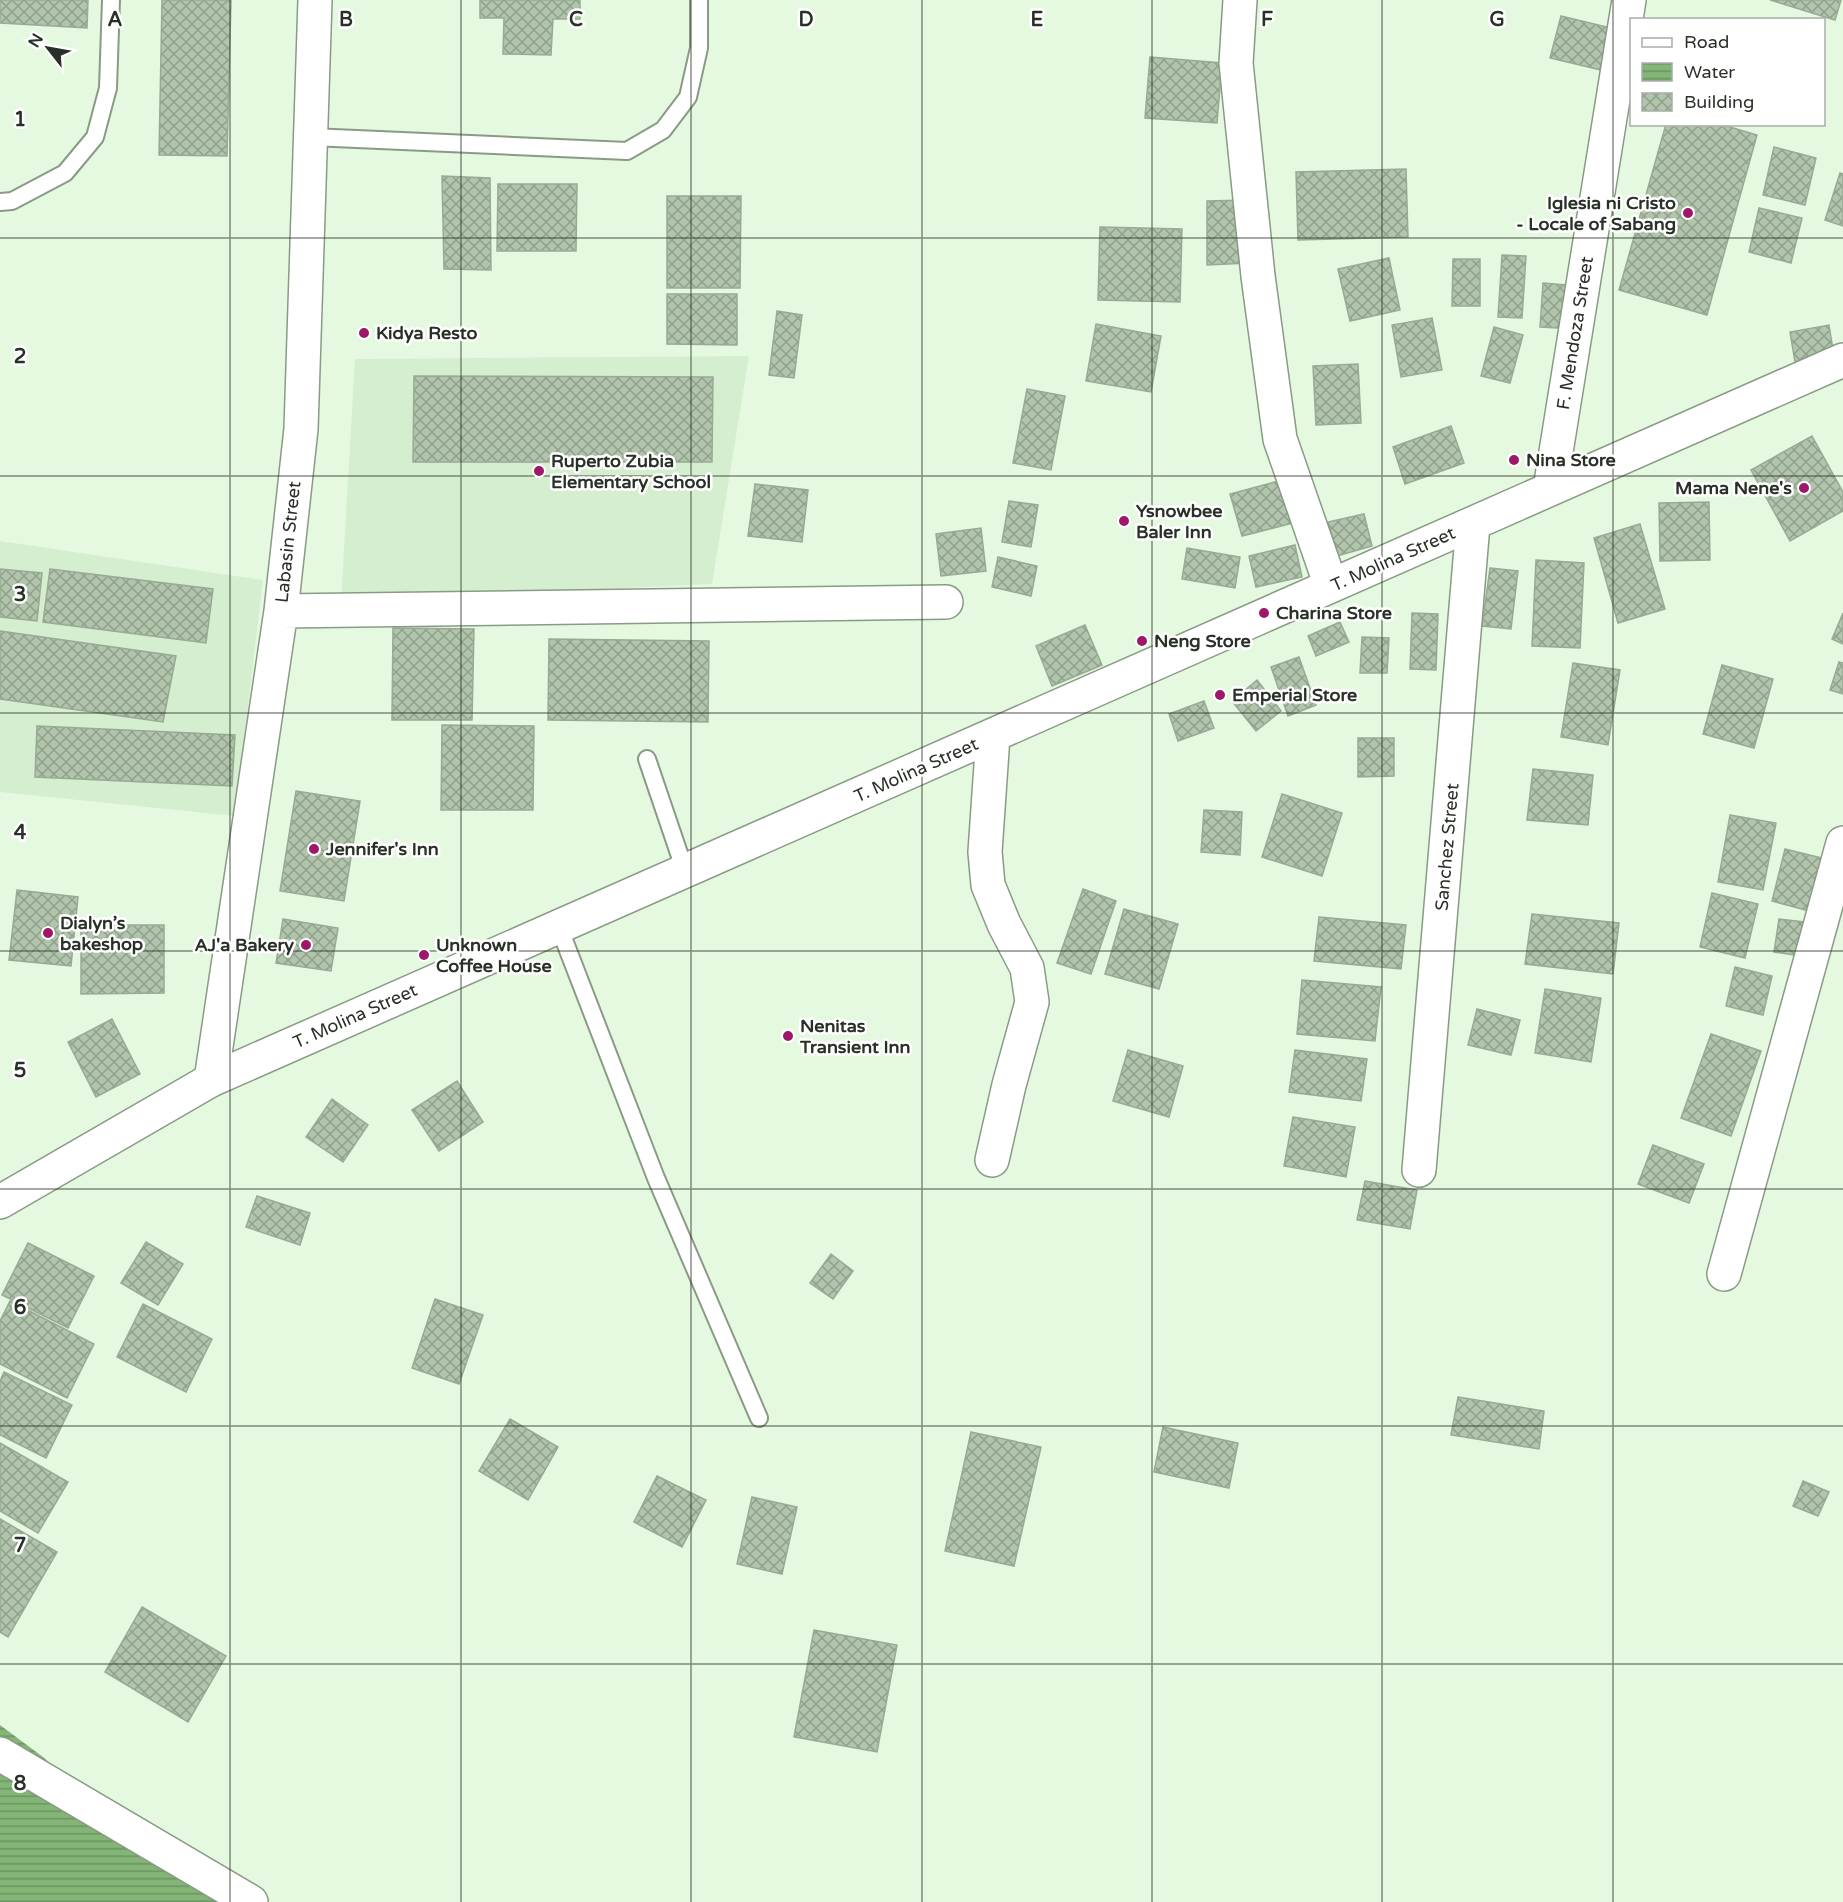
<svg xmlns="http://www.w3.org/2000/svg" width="1843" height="1902" font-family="'Varela Round',sans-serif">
	<defs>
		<pattern id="water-rules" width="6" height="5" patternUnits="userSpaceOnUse" patternTransform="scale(1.5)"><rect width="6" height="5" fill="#83b577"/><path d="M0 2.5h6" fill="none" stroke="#6b9462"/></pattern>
		<pattern id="building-cross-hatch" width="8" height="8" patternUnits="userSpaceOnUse" patternTransform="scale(1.5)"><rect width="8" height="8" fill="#b1c4ac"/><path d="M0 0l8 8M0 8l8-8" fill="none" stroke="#90a08c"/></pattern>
	</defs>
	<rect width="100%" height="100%" fill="#e5f9e0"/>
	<path fill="#d6eed0" d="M 749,356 L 712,584 L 341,601 L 355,359 Z
		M 0,541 L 263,580 L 235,816 L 0,792 Z"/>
	<path fill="url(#water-rules)" d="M 0,1725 L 43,1757 L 145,1847 L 242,1902 L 0,1902 Z"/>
	<path fill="url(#building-cross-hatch)" stroke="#98aa94" stroke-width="1.5" d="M 0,0 L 88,0 L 87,28 L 0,23 Z
		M 162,0 L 231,0 L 227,156 L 159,155 Z
		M 480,0 L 580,0 L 580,19 L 553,19 L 551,55 L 503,54 L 504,18 L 480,18 Z
		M 1770,0 L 1841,0 L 1835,20 Z
		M 1561,16 L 1611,28 L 1601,70 L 1550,58 Z
		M 1150,57 L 1222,63 L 1217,123 L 1145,118 Z
		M 1666,124 L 1720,124 L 1757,135 L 1707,315 L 1619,290 Z
		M 1774,147 L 1816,158 L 1805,205 L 1763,195 Z
		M 1406,169 L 1408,237 L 1298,240 L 1296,172 Z
		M 1840,173 L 1843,174 L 1843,226 L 1825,220 Z
		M 442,176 L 490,178 L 491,270 L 444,269 Z
		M 498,184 L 577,184 L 576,251 L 497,251 Z
		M 667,196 L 741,196 L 740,288 L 667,288 Z
		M 1248,200 L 1249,263 L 1207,265 L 1207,201 Z
		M 1759,208 L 1802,218 L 1791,263 L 1749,252 Z
		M 1100,227 L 1182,229 L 1180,302 L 1098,300 Z
		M 1502,255 L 1526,256 L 1522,318 L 1498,317 Z
		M 1389,258 L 1400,310 L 1350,321 L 1338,269 Z
		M 1453,259 L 1480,259 L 1480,306 L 1452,306 Z
		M 1543,283 L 1578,286 L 1576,329 L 1540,327 Z
		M 667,294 L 737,294 L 737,345 L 667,344 Z
		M 777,311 L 802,315 L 794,378 L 769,375 Z
		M 1432,318 L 1442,370 L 1401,377 L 1392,325 Z
		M 1096,324 L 1161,336 L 1151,392 L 1086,381 Z
		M 1829,325 L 1834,356 L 1795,362 L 1790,332 Z
		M 1494,327 L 1523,335 L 1510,383 L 1481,376 Z
		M 1358,364 L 1361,423 L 1316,425 L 1313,366 Z
		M 414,376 L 713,377 L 712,462 L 413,462 Z
		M 1027,389 L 1065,396 L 1051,470 L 1013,463 Z
		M 1451,426 L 1464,463 L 1405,484 L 1393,447 Z
		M 1812,436 L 1843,492 L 1843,511 L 1790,541 L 1751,470 Z
		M 1282,480 L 1293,523 L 1242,536 L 1230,494 Z
		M 755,484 L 808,490 L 802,542 L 748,536 Z
		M 1009,501 L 1038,505 L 1031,547 L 1002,542 Z
		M 1709,502 L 1710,560 L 1660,561 L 1659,503 Z
		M 1364,514 L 1372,546 L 1337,556 L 1328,522 Z
		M 1640,524 L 1665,609 L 1618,623 L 1594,538 Z
		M 981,528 L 986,571 L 941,576 L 936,534 Z
		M 1295,545 L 1302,577 L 1256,587 L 1249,556 Z
		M 1187,548 L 1240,557 L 1235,588 L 1182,579 Z
		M 998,557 L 1037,566 L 1031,596 L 992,587 Z
		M 1536,560 L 1584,563 L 1580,648 L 1532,646 Z
		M 1490,568 L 1518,571 L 1511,629 L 1482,626 Z
		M 0,569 L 42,573 L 37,621 L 0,617 Z
		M 50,569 L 213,589 L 206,643 L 43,622 Z
		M 1412,613 L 1438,614 L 1436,670 L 1410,669 Z
		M 1843,613 L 1843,644 L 1832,639 Z
		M 1340,622 L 1349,642 L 1316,656 L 1308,636 Z
		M 1085,625 L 1102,665 L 1052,686 L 1036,646 Z
		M 393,628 L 474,629 L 472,720 L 392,720 Z
		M 0,631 L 176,656 L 163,722 L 0,699 Z
		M 1362,637 L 1389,638 L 1387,673 L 1360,673 Z
		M 549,639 L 709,641 L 708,722 L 548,720 Z
		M 1299,657 L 1316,705 L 1288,716 L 1271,667 Z
		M 1839,662 L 1843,663 L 1843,694 L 1830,690 Z
		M 1573,663 L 1620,670 L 1608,745 L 1561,737 Z
		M 1722,665 L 1773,679 L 1754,748 L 1703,734 Z
		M 1257,680 L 1281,711 L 1256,731 L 1232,701 Z
		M 1204,701 L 1214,728 L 1178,741 L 1169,714 Z
		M 442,725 L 534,726 L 533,810 L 441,810 Z
		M 37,726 L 235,735 L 232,786 L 35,777 Z
		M 1358,738 L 1394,738 L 1394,776 L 1358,777 Z
		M 1533,769 L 1593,775 L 1588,825 L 1527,820 Z
		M 296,791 L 360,801 L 344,901 L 280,891 Z
		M 1282,794 L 1342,813 L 1322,876 L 1262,857 Z
		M 1204,810 L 1242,812 L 1240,855 L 1201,852 Z
		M 1730,815 L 1776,823 L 1763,890 L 1718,882 Z
		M 1785,849 L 1826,859 L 1813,912 L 1772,901 Z
		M 1083,889 L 1116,901 L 1091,974 L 1057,963 Z
		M 17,890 L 78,897 L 71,966 L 9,960 Z
		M 1712,893 L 1758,904 L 1745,958 L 1700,947 Z
		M 1124,909 L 1178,924 L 1159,989 L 1105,974 Z
		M 1532,914 L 1619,923 L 1613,974 L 1525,964 Z
		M 1319,917 L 1406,925 L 1401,969 L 1314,961 Z
		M 283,919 L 338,928 L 331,971 L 276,963 Z
		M 1779,919 L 1804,922 L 1800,956 L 1774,952 Z
		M 81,925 L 164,925 L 164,993 L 81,994 Z
		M 1735,967 L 1772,976 L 1763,1015 L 1726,1006 Z
		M 1302,980 L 1381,987 L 1375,1041 L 1297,1034 Z
		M 1545,989 L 1601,998 L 1591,1062 L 1535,1053 Z
		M 1477,1009 L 1520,1020 L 1511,1055 L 1468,1045 Z
		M 112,1019 L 140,1074 L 96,1097 L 68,1042 Z
		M 1711,1034 L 1761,1051 L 1731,1136 L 1681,1118 Z
		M 1128,1050 L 1183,1066 L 1169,1117 L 1113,1101 Z
		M 1295,1050 L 1367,1059 L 1361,1101 L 1289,1092 Z
		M 457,1081 L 483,1122 L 439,1151 L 412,1110 Z
		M 332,1099 L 368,1125 L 343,1162 L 306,1137 Z
		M 1293,1117 L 1355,1127 L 1346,1177 L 1284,1166 Z
		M 1653,1145 L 1704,1164 L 1689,1203 L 1638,1184 Z
		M 1365,1181 L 1417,1190 L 1410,1229 L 1357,1220 Z
		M 257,1196 L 310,1213 L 300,1245 L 246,1227 Z
		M 146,1242 L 183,1264 L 158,1305 L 121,1283 Z
		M 28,1243 L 94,1276 L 68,1328 L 2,1295 Z
		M 831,1254 L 853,1271 L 833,1299 L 810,1283 Z
		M 435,1299 L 483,1315 L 459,1384 L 412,1368 Z
		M 10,1301 L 94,1344 L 67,1398 L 0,1364 L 0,1321 Z
		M 143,1304 L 212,1339 L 186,1392 L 117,1357 Z
		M 4,1372 L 72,1405 L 46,1458 L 0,1435 L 0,1381 Z
		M 1458,1397 L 1544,1411 L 1539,1449 L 1451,1435 Z
		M 510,1419 L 558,1447 L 528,1500 L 479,1471 Z
		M 1163,1427 L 1238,1443 L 1229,1488 L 1154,1472 Z
		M 971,1432 L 1041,1447 L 1014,1566 L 945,1551 Z
		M 0,1443 L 68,1482 L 38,1533 L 0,1511 Z
		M 657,1476 L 706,1500 L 682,1547 L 634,1522 Z
		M 1803,1481 L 1829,1492 L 1818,1516 L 1793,1506 Z
		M 752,1497 L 797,1507 L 782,1574 L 737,1564 Z
		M 0,1519 L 57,1552 L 8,1637 L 0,1632 Z
		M 142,1607 L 226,1656 L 188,1722 L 105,1672 Z
		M 814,1630 L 897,1645 L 877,1752 L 794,1737 Z"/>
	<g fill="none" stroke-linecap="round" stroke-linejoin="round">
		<g stroke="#899b85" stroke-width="20">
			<path id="service" d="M 311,137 L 627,151 L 663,130 L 688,97 L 699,48 L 699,0
				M 0,202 L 12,201 L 65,173 L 95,137 L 108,88 L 111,0
				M 647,759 L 685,871
				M 559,927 L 656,1178 L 759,1418"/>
		</g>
		<g stroke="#899b85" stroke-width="36">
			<path id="minor" d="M 1240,0 L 1236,63 L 1258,276 L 1280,439 L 1331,586
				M 1550,489 L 1629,0
				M 281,611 L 946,602
				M 211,1080 L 1843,360
				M 211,1080 L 281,611 L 301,429 L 315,0
				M 992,1160 L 1009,1085 L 1032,1002 L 1027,968 L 1004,924 L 988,885 L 985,852 L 993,736
				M 1419,1170 L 1473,524
				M 1724,1274 L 1843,843
				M 0,1754 L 251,1902"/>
		</g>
		<g stroke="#899b85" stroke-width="36">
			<path id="tertiary" d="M 0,1202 L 211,1080"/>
		</g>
		<use href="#service" stroke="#fff" stroke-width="16"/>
		<use href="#minor" stroke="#fff" stroke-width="33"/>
		<use href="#tertiary" stroke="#fff" stroke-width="33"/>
	</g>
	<path fill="none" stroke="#293027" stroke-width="1.5" stroke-opacity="0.55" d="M 230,0 L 230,1902M 461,0 L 461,1902M 691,0 L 691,1902M 922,0 L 922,1902M 1152,0 L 1152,1902M 1382,0 L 1382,1902M 1613,0 L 1613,1902M 0,238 L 1843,238M 0,476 L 1843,476M 0,713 L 1843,713M 0,951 L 1843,951M 0,1189 L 1843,1189M 0,1426 L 1843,1426M 0,1664 L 1843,1664"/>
	<g fill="#9d1869" stroke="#fff" stroke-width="2">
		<circle cx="1688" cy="213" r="6"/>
		<circle cx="364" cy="333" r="6"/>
		<circle cx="1514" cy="460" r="6"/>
		<circle cx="539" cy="471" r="6"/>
		<circle cx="1804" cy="488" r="6"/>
		<circle cx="1124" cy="521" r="6"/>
		<circle cx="1264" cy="613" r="6"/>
		<circle cx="1142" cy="641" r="6"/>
		<circle cx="1220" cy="695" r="6"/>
		<circle cx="314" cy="849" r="6"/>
		<circle cx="48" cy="933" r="6"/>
		<circle cx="306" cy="945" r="6"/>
		<circle cx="424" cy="955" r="6"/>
		<circle cx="788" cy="1036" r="6"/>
	</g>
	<g text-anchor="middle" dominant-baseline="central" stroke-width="5" stroke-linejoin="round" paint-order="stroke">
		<g font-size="18" font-weight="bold" fill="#293027" stroke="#fff" text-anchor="start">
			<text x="1676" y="203" text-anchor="end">Iglesia ni Cristo<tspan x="1676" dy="21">- Locale of Sabang</tspan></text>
			<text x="376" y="333">Kidya Resto</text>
			<text x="1526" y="460">Nina Store</text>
			<text x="551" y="461">Ruperto Zubia<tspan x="551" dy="21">Elementary School</tspan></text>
			<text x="1792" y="488" text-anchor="end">Mama Nene's</text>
			<text x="1136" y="511">Ysnowbee<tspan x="1136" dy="21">Baler Inn</tspan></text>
			<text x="1276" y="613">Charina Store</text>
			<text x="1154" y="641">Neng Store</text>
			<text x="1232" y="695">Emperial Store</text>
			<text x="326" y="849">Jennifer's Inn</text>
			<text x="60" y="923">Dialyn’s<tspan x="60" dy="21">bakeshop</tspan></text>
			<text x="294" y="945" text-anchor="end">AJ'a Bakery</text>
			<text x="436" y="945">Unknown<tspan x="436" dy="21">Coffee House</tspan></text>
			<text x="800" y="1026">Nenitas<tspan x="800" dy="21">Transient Inn</tspan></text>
		</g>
		<g font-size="18" fill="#293027" stroke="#fff">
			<text transform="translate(1575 333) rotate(-81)">F. Mendoza Street</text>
			<text transform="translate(288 542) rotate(-84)">Labasin Street</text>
			<text transform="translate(1393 559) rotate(-24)">T. Molina Street</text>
			<text transform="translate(916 770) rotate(-24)">T. Molina Street</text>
			<text transform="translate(1447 847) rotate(-85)">Sanchez Street</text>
			<text transform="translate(355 1016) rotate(-24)">T. Molina Street</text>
		</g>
	</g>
	<g font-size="20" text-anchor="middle" font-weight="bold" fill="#293027" stroke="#fff" stroke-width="5" stroke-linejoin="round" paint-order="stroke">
		<text x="115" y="26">A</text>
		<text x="346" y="26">B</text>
		<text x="576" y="26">C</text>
		<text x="806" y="26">D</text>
		<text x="1037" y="26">E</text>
		<text x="1267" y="26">F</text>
		<text x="1497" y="26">G</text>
		<text x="20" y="126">1</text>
		<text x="20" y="363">2</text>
		<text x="20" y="601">3</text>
		<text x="20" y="839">4</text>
		<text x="20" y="1077">5</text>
		<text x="20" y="1314">6</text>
		<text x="20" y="1552">7</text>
		<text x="20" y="1790">8</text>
	</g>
	<rect x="1630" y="18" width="195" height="108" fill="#ffffff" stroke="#a9aca9" stroke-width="1.5"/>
	<rect x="1642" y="38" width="30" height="9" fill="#ffffff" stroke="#a9aca9" stroke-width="1.5"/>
	<text x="1684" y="48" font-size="18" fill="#293027">Road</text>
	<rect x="1642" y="63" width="30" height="18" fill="url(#water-rules)" stroke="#a9aca9" stroke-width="1.5"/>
	<text x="1684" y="78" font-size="18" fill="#293027">Water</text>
	<rect x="1642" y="93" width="30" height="18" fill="url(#building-cross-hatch)" stroke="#a9aca9" stroke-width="1.5"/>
	<text x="1684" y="108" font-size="18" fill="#293027">Building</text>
	<g transform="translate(48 48) rotate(301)" stroke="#ffffff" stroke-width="4.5" paint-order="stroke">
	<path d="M0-4.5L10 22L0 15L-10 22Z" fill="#293027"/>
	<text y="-9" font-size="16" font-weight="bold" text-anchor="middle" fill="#293027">N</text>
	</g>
</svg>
